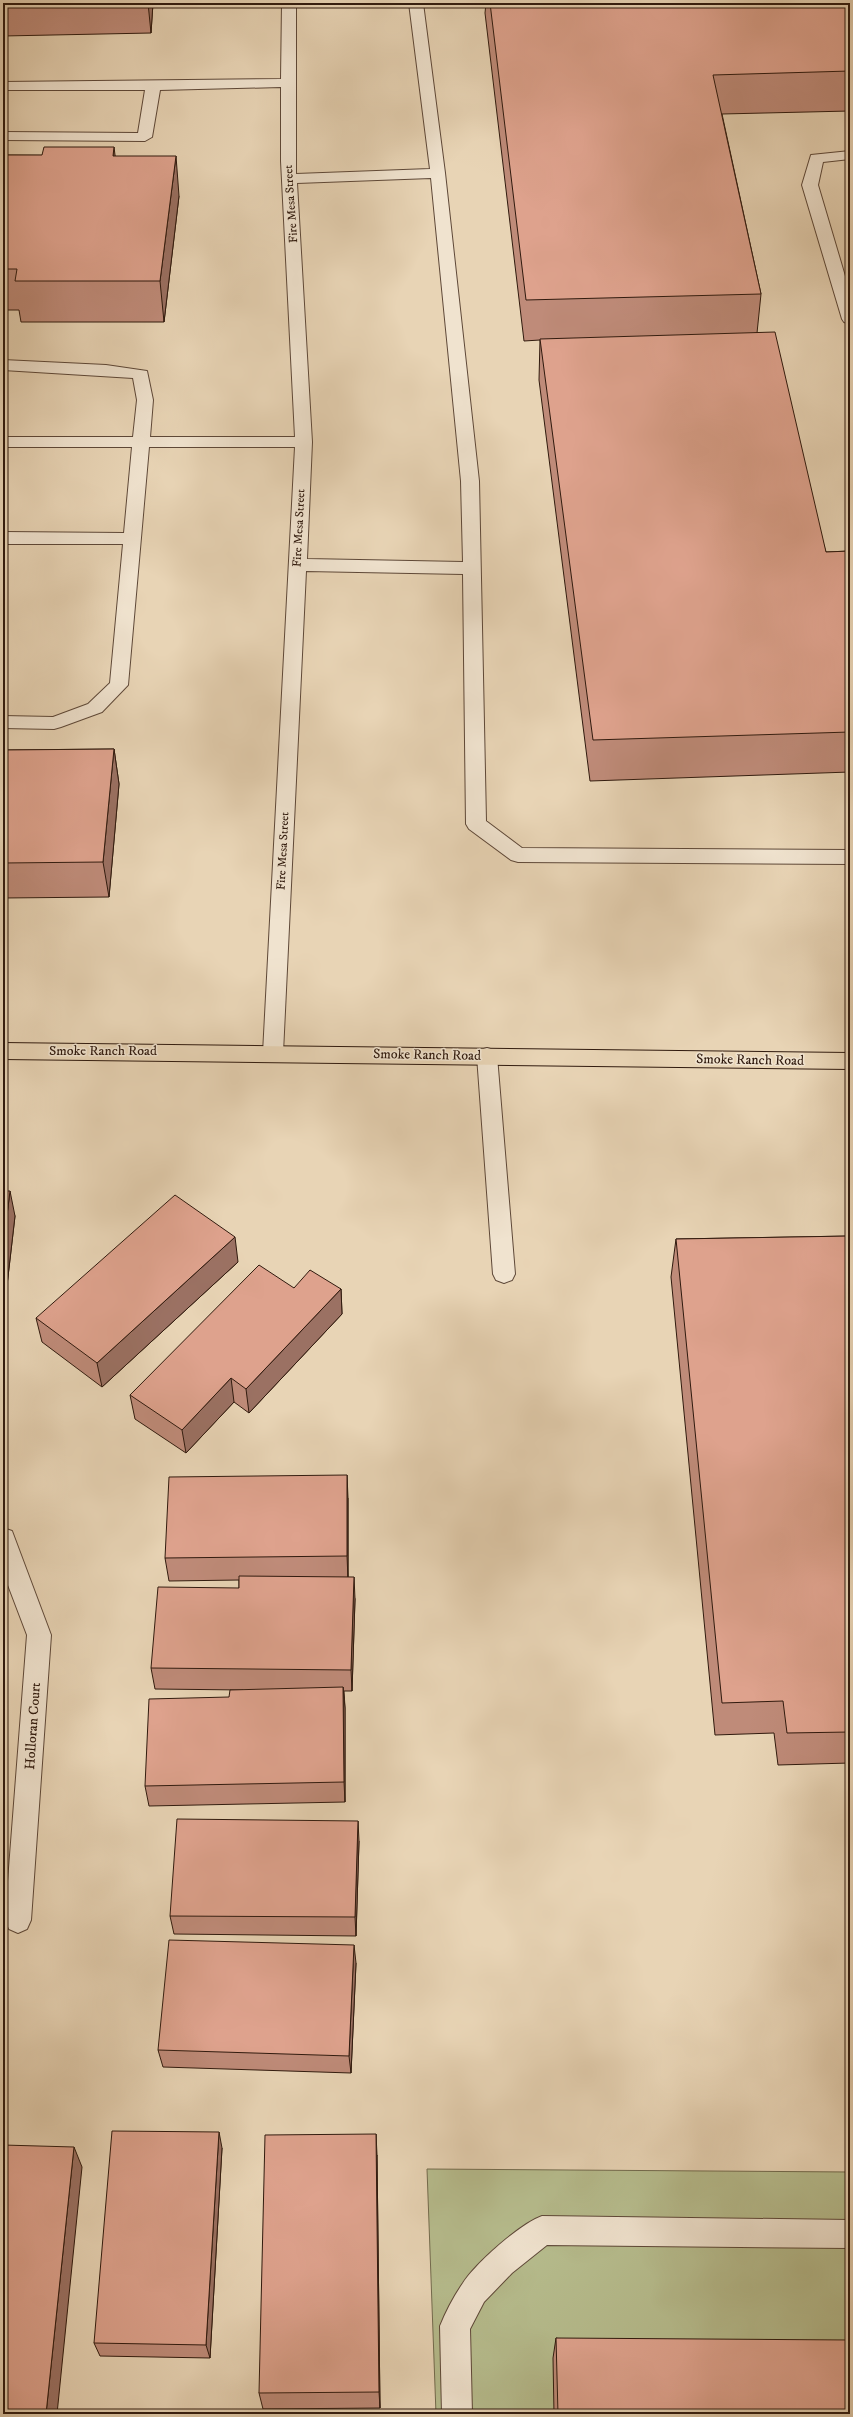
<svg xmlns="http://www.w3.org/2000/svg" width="853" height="2417" font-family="'IM FELL DW Pica',serif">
	<rect width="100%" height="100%" fill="#e8d4b5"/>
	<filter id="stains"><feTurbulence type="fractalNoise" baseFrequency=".005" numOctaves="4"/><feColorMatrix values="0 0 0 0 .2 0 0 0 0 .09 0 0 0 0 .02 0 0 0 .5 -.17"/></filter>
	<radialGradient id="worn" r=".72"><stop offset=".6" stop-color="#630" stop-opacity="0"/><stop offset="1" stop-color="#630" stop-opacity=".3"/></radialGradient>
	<path fill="#b6bc8d" stroke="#736b4e" d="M 427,2169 L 850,2172 L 850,2414 L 436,2414 Z"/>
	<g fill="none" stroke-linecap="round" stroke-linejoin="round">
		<g stroke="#5e4838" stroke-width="2">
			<path id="minor" d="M 282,3 L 296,3 L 296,174 L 430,169 L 409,3 L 423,3 L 445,173 L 479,481 L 486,821 L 522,848 L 850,850 L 850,864 L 518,862 L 511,860 L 469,829 L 466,824 L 463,574 L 306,571 L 283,1053 L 280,1059 L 273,1061 L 266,1059 L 263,1053 L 295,447 L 149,447 L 128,685 L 102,712 L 61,727 L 54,729 L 3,728 L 3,716 L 53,717 L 88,704 L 110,683 L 123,544 L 3,544 L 3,532 L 124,533 L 132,447 L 3,447 L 3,437 L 133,437 L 137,400 L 133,378 L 3,370 L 3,360 L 106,365 L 147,371 L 153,400 L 150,437 L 295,437 L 281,161 L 281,87 L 160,90 L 152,137 L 145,141 L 3,140 L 3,132 L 138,133 L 145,90 L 3,90 L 3,82 L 281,79 ZM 431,178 L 461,481 L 463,562 L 307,559 L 312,442 L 297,183 Z
				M 850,151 L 850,159 L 823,162 L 818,185 L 850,293 L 850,324 L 844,322 L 842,319 L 802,185 L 811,155 Z
				M 487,1048 L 494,1050 L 497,1056 L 515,1274 L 512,1280 L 504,1283 L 496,1280 L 493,1274 L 477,1056 L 480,1050 Z
				M 3,1528 L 12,1531 L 51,1635 L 31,1920 L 27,1929 L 18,1933 L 9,1929 L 5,1920 L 27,1635 L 3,1572 Z
				M 542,2216 L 850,2220 L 850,2248 L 547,2245 L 512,2273 L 484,2302 L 470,2329 L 472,2414 L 442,2414 L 440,2326 C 446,2311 454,2296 463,2283 C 476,2263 520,2224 542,2216 Z"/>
		</g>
		<g stroke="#301a0e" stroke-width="2">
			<path id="major" d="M 3,1043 L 850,1053 L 850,1069 L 3,1059 Z"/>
		</g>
		<use href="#minor" fill="#f0e3cf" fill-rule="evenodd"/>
		<use href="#major" fill="#e8d4b5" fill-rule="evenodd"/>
	</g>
	<path fill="#bf8b79" stroke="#301a0e" d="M 3,3 L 153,3 L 151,33 L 3,36 Z
		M 486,3 L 850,3 L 850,111 L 722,114 L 761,294 L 757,333 L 826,552 L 850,551 L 850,772 L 590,781 L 539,380 L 540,340 L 524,341 L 485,13 Z
		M 3,155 L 115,156 L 179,196 L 164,322 L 21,322 L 19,310 L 3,310 Z
		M 114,749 L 119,784 L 109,897 L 3,898 L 3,750 Z
		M 3,1191 L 15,1216 L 6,1294 L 3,1294 Z
		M 850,1236 L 850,1763 L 778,1765 L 774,1733 L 715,1735 L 671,1277 L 676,1239 Z
		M 238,1262 L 102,1387 L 42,1342 L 36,1318 Z
		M 294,1288 L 341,1289 L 342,1314 L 249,1413 L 234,1402 L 186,1453 L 135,1419 L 130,1395 Z
		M 348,1498 L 348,1577 L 355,1599 L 352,1691 L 344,1691 L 345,1708 L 345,1802 L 149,1806 L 145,1786 L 229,1697 L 243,1690 L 155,1689 L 151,1668 L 239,1588 L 239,1580 L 169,1581 L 165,1558 Z
		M 359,1841 L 356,1936 L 174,1934 L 170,1916 Z
		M 356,1963 L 351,2073 L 163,2067 L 158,2050 Z
		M 222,2148 L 210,2358 L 100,2356 L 94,2343 Z
		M 377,2155 L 380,2408 L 263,2409 L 259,2393 Z
		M 556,2338 L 850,2414 L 554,2414 L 553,2358 Z"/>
	<path fill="#9b7163" stroke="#301a0e" d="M 148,3 L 153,3 L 151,33 Z
		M 114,147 L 119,187 L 113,156 Z
		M 176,156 L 179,196 L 164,322 L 160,281 Z
		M 114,749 L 119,784 L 109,897 L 103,862 Z
		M 10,1191 L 15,1216 L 6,1294 L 3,1280 L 3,1248 Z
		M 235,1237 L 238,1262 L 102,1387 L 97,1363 Z
		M 341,1289 L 342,1314 L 249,1413 L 246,1389 Z
		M 231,1378 L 234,1402 L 186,1453 L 182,1430 Z
		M 347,1475 L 348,1498 L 348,1579 L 347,1556 Z
		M 354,1577 L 355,1599 L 352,1691 L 351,1670 Z
		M 343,1687 L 345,1708 L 345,1802 L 344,1782 Z
		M 358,1821 L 359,1841 L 356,1936 L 355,1917 Z
		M 354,1945 L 356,1963 L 351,2073 L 349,2056 Z
		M 219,2132 L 222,2148 L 210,2358 L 206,2345 Z
		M 376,2134 L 377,2155 L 380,2408 L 379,2392 Z
		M 74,2147 L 82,2167 L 57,2414 L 46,2414 Z"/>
	<path fill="#dea28d" stroke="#301a0e" d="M 490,3 L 850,3 L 850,71 L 713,75 L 761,294 L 526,300 Z
		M 44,147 L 114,147 L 113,156 L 176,156 L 160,281 L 15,281 L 17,269 L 3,269 L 3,155 L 42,155 Z
		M 775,332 L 826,552 L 850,551 L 850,732 L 593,740 L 540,339 Z
		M 114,749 L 103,862 L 3,863 L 3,750 Z
		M 3,1191 L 10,1191 L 3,1248 Z
		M 175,1195 L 235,1237 L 97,1363 L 36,1318 Z
		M 850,1236 L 850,1732 L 787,1733 L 783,1701 L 722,1703 L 676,1239 Z
		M 259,1265 L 294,1288 L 310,1270 L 341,1289 L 246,1389 L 231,1378 L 182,1430 L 130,1395 Z
		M 347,1475 L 347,1556 L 165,1558 L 169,1477 Z
		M 239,1576 L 354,1577 L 351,1670 L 151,1668 L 158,1587 L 239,1588 Z
		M 343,1687 L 344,1782 L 145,1786 L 149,1699 L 229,1697 L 230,1690 Z
		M 177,1819 L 358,1821 L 355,1917 L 170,1916 Z
		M 169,1940 L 354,1945 L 349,2056 L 158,2050 Z
		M 112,2131 L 219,2132 L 206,2345 L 94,2343 Z
		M 376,2134 L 379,2392 L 259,2393 L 265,2135 Z
		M 3,2145 L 74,2147 L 46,2414 L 3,2414 Z
		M 556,2338 L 850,2340 L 850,2414 L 558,2414 Z"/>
	<g text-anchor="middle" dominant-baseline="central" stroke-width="3" stroke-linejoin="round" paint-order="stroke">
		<g font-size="12" fill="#301a0e" stroke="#f0e3cf">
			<text transform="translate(291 204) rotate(-94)">Fire Mesa Street</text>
			<text transform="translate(299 528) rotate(-87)">Fire Mesa Street</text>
			<text transform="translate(283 851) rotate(-87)">Fire Mesa Street</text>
		</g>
		<g font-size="14" fill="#301a0e" stroke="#f0e3cf">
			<text x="103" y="1051">Smoke Ranch Road</text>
			<text transform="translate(427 1055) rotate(1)">Smoke Ranch Road</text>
			<text transform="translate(750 1060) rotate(1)">Smoke Ranch Road</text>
			<text transform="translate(33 1726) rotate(-86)">Holloran Court</text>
		</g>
	</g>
	<rect width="853" height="2417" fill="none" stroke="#e8d4b5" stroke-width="16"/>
	<rect x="4" y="4" width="845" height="2409" fill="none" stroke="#301a0e" stroke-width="2"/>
	<rect x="8" y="8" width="837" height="2401" fill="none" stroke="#301a0e"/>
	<rect width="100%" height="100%" filter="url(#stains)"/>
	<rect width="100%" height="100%" fill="url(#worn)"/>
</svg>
